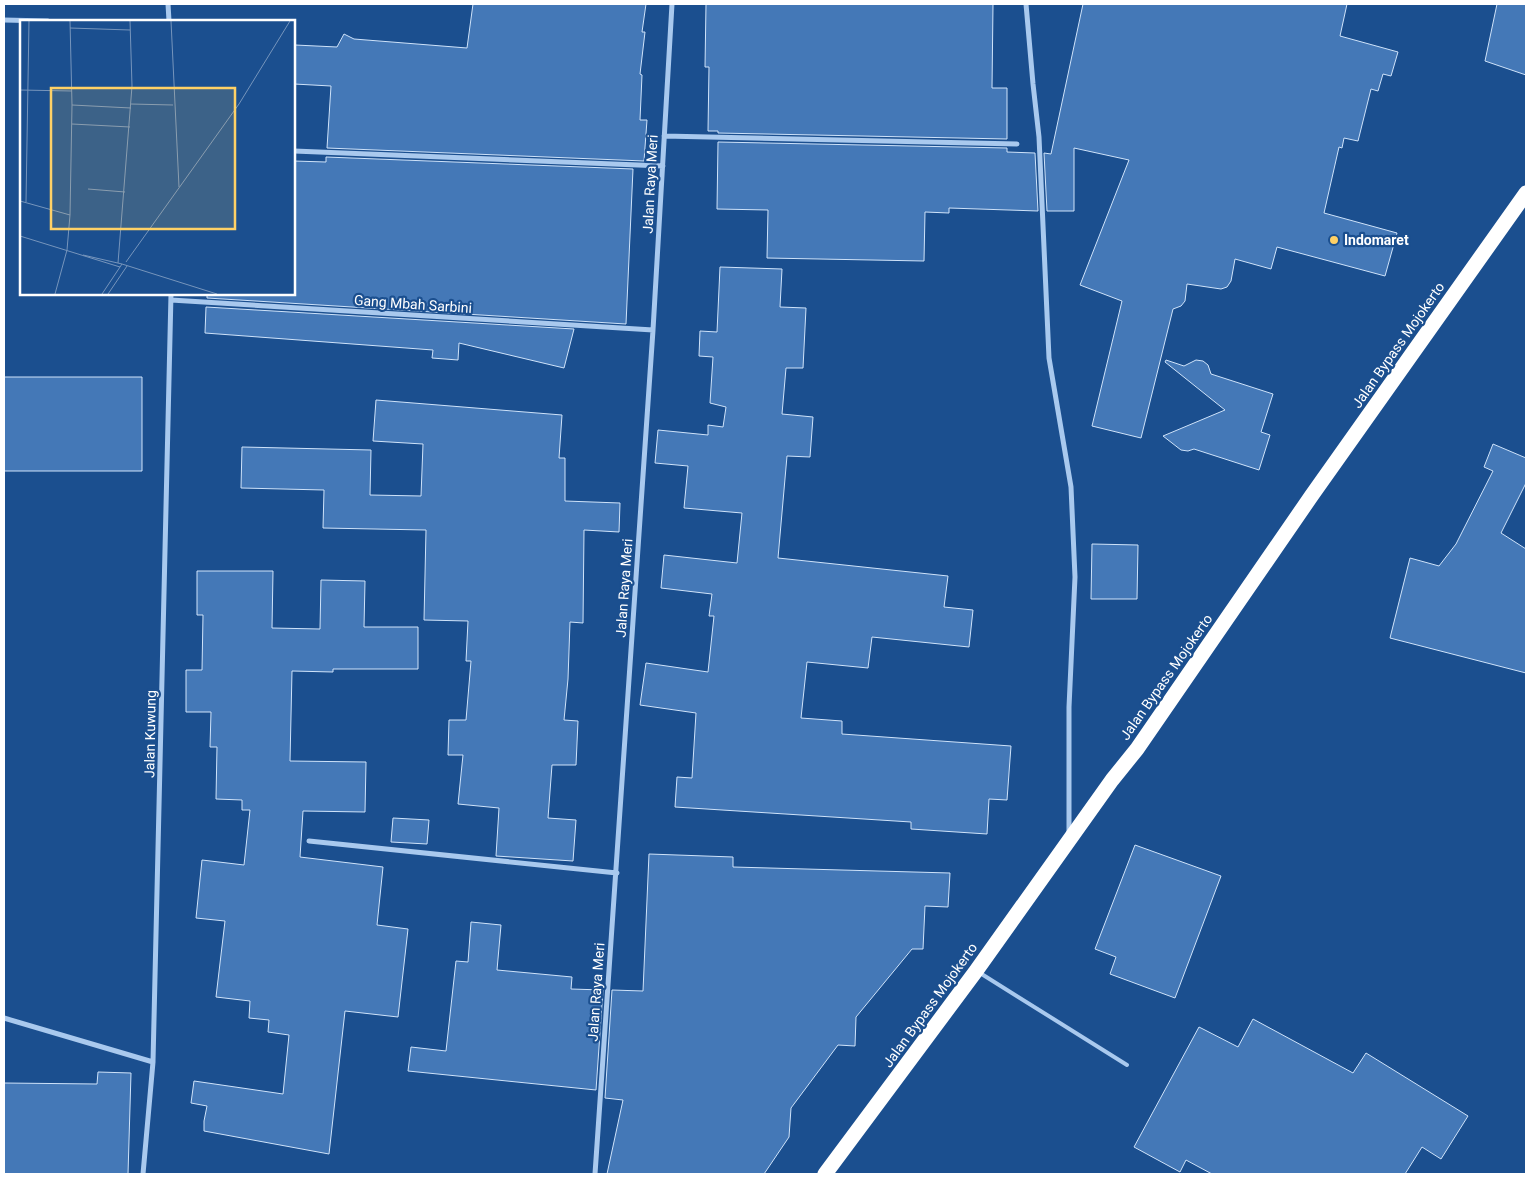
<svg xmlns="http://www.w3.org/2000/svg" width="1530" height="1178" font-family="Roboto,sans-serif">
	<rect width="100%" height="100%" fill="#1b4f8f"/>
	<path fill="#4478b7" stroke="#cfe3fa" d="M 473,4 L 646,4 L 642,32 L 645,32 L 640,74 L 642,75 L 640,120 L 647,120 L 644,161 L 327,148 L 331,86 L 294,84 L 295,45 L 337,47 L 344,34 L 354,39 L 467,48 Z
		M 706,4 L 993,4 L 992,88 L 1007,88 L 1007,139 L 718,133 L 718,131 L 708,131 L 709,67 L 705,67 Z
		M 1083,4 L 1347,4 L 1340,36 L 1398,52 L 1391,76 L 1383,74 L 1378,91 L 1371,89 L 1358,141 L 1344,138 L 1342,148 L 1339,147 L 1324,213 L 1397,233 L 1385,276 L 1277,247 L 1271,269 L 1235,259 L 1231,281 L 1227,287 L 1221,289 L 1187,284 L 1185,301 L 1181,306 L 1173,309 L 1141,438 L 1092,426 L 1122,301 L 1080,285 L 1129,160 L 1074,148 L 1074,211 L 1047,211 L 1044,153 L 1051,154 Z
		M 1497,4 L 1526,4 L 1526,75 L 1485,61 Z
		M 718,142 L 1007,148 L 1007,152 L 1035,153 L 1038,211 L 949,208 L 949,213 L 925,212 L 924,261 L 767,258 L 768,210 L 717,209 Z
		M 326,157 L 633,169 L 626,324 L 207,298 L 207,294 L 294,294 L 294,161 L 326,162 Z
		M 720,267 L 782,269 L 780,307 L 806,308 L 803,368 L 786,368 L 782,414 L 813,417 L 810,457 L 787,456 L 778,558 L 948,576 L 944,607 L 973,610 L 969,647 L 872,637 L 868,668 L 807,662 L 801,718 L 842,721 L 842,734 L 1011,746 L 1007,800 L 989,799 L 987,834 L 911,829 L 911,822 L 675,807 L 677,777 L 692,778 L 696,713 L 640,705 L 646,663 L 708,672 L 714,616 L 709,616 L 712,594 L 661,588 L 664,555 L 737,563 L 742,513 L 684,508 L 688,466 L 655,463 L 658,430 L 708,435 L 708,425 L 723,427 L 726,407 L 710,403 L 713,357 L 699,356 L 700,331 L 717,332 Z
		M 206,307 L 574,329 L 564,368 L 459,343 L 458,360 L 432,358 L 433,350 L 205,333 Z
		M 1166,360 L 1184,366 L 1196,360 L 1203,361 L 1208,365 L 1211,374 L 1273,394 L 1261,432 L 1270,435 L 1259,470 L 1194,449 L 1188,451 L 1181,450 L 1163,436 L 1225,410 L 1165,362 Z
		M 4,377 L 142,377 L 142,471 L 4,471 Z
		M 376,400 L 562,415 L 559,458 L 565,458 L 565,501 L 620,503 L 619,532 L 584,530 L 583,623 L 570,622 L 568,679 L 564,720 L 578,721 L 576,765 L 552,765 L 548,818 L 576,820 L 573,861 L 496,856 L 499,808 L 458,804 L 463,755 L 448,755 L 449,720 L 466,720 L 471,661 L 466,661 L 468,621 L 424,620 L 426,530 L 323,528 L 324,490 L 241,488 L 242,447 L 371,450 L 370,495 L 421,496 L 423,444 L 373,441 Z
		M 1493,444 L 1526,458 L 1526,483 L 1501,533 L 1526,549 L 1526,673 L 1390,638 L 1410,558 L 1439,566 L 1456,544 L 1493,471 L 1484,467 Z
		M 1092,544 L 1138,545 L 1137,599 L 1091,599 Z
		M 197,571 L 273,571 L 272,628 L 320,629 L 321,580 L 365,581 L 364,627 L 418,627 L 418,669 L 333,669 L 333,672 L 292,671 L 290,761 L 366,762 L 365,812 L 303,811 L 300,857 L 383,867 L 377,925 L 408,929 L 398,1017 L 345,1011 L 329,1154 L 204,1131 L 204,1121 L 207,1106 L 191,1103 L 194,1081 L 283,1094 L 289,1035 L 268,1032 L 269,1020 L 249,1018 L 250,1001 L 216,997 L 225,921 L 196,918 L 202,860 L 244,865 L 250,810 L 242,810 L 242,800 L 216,799 L 217,747 L 210,747 L 211,712 L 186,712 L 186,670 L 202,670 L 203,615 L 197,615 Z
		M 393,818 L 429,820 L 427,844 L 391,842 Z
		M 1135,845 L 1221,876 L 1175,998 L 1110,974 L 1116,957 L 1095,949 Z
		M 649,854 L 733,857 L 733,867 L 950,873 L 948,907 L 925,906 L 923,949 L 912,949 L 856,1017 L 855,1046 L 838,1045 L 791,1108 L 789,1137 L 764,1174 L 607,1174 L 623,1100 L 605,1098 L 612,990 L 643,991 Z
		M 471,922 L 501,925 L 497,970 L 572,977 L 571,989 L 603,990 L 596,1090 L 408,1071 L 411,1047 L 446,1051 L 456,961 L 468,962 Z
		M 1253,1019 L 1353,1073 L 1366,1053 L 1468,1116 L 1441,1159 L 1422,1147 L 1405,1174 L 1212,1174 L 1186,1160 L 1180,1172 L 1134,1147 L 1199,1027 L 1238,1047 Z
		M 98,1072 L 131,1073 L 128,1174 L 4,1174 L 4,1083 L 97,1084 Z"/>
	<g fill="none" stroke-linecap="round" stroke-linejoin="round">
		<path stroke="#a9c9ee" stroke-width="4" d="M 980,973 L 1127,1065"/>
		<path stroke="#a9c9ee" stroke-width="5" d="M 168,4 L 169,21
			M 1026,4 L 1033,84 L 1039,137 L 1049,358 L 1071,487 L 1075,577 L 1069,707 L 1069,833
			M 4,20 L 48,21
			M 664,136 L 1017,144
			M 294,151 L 663,166
			M 171,300 L 653,330
			M 309,841 L 617,873
			M 4,1018 L 153,1062
			M 143,1174 L 153,1062 L 171,294
			M 595,1174 L 653,330 L 672,4"/>
		<path stroke="#fff" stroke-width="15" d="M 825,1174 L 976,971 L 1112,780 L 1137,749 L 1312,495 L 1526,193"/>
	</g>
	<circle fill="#ffd166" stroke="#1b4f8f" stroke-width="2" cx="1334" cy="240" r="5"/>
	<g text-anchor="middle" dominant-baseline="central" stroke-width="4.5" stroke-linejoin="round" paint-order="stroke">
		<g font-size="14" fill="#fff" stroke="#1b4f8f">
			<text transform="translate(650 184) rotate(-87)">Jalan Raya Meri</text>
			<text transform="translate(413 304) rotate(4)">Gang Mbah Sarbini</text>
			<text transform="translate(1398 345) rotate(-55)">Jalan Bypass Mojokerto</text>
			<text transform="translate(624 588) rotate(-86)">Jalan Raya Meri</text>
			<text transform="translate(1166 677) rotate(-55)">Jalan Bypass Mojokerto</text>
			<text transform="translate(150 734) rotate(-89)">Jalan Kuwung</text>
			<text transform="translate(596 992) rotate(-86)">Jalan Raya Meri</text>
			<text transform="translate(930 1005) rotate(-54)">Jalan Bypass Mojokerto</text>
		</g>
		<g font-size="14" font-weight="bold" fill="#fff" stroke="#1b4f8f" text-anchor="start">
			<text x="1344" y="240">Indomaret</text>
		</g>
	</g>
	<g transform="translate(20 20)">
		<rect width="275" height="275" fill="#1b4f8f"/>
		<path fill="none" stroke="#7695bc" stroke-width="1" d="M 151,1 L 159,167M 50,8 L 110,10M 0,70 L 52,71M 111,84 L 153,85M 52,85 L 111,88M 52,104 L 110,107M 68,169 L 105,172M 0,181 L 50,195M 6,182 L 9,1M 0,216 L 100,247M 63,235 L 102,244M 106,242 L 219,84 L 270,1M 98,243 L 112,66 L 110,1M 102,244 L 197,274M 35,274 L 47,230 L 50,195 L 52,85 L 50,1M 82,274 L 102,244M 88,274 L 107,246"/>
		<path fill="#ffd166" fill-opacity="0.15" stroke="#ffd166" stroke-width="2.5" d="M 31,68 L 215,68 L 215,209 L 31,209 Z"/>
		<rect width="275" height="275" fill="none" stroke="#fff" stroke-width="2.5"/>
	</g>
	<rect width="1530" height="1178" fill="none" stroke="#ffffff" stroke-width="10"/>
</svg>
